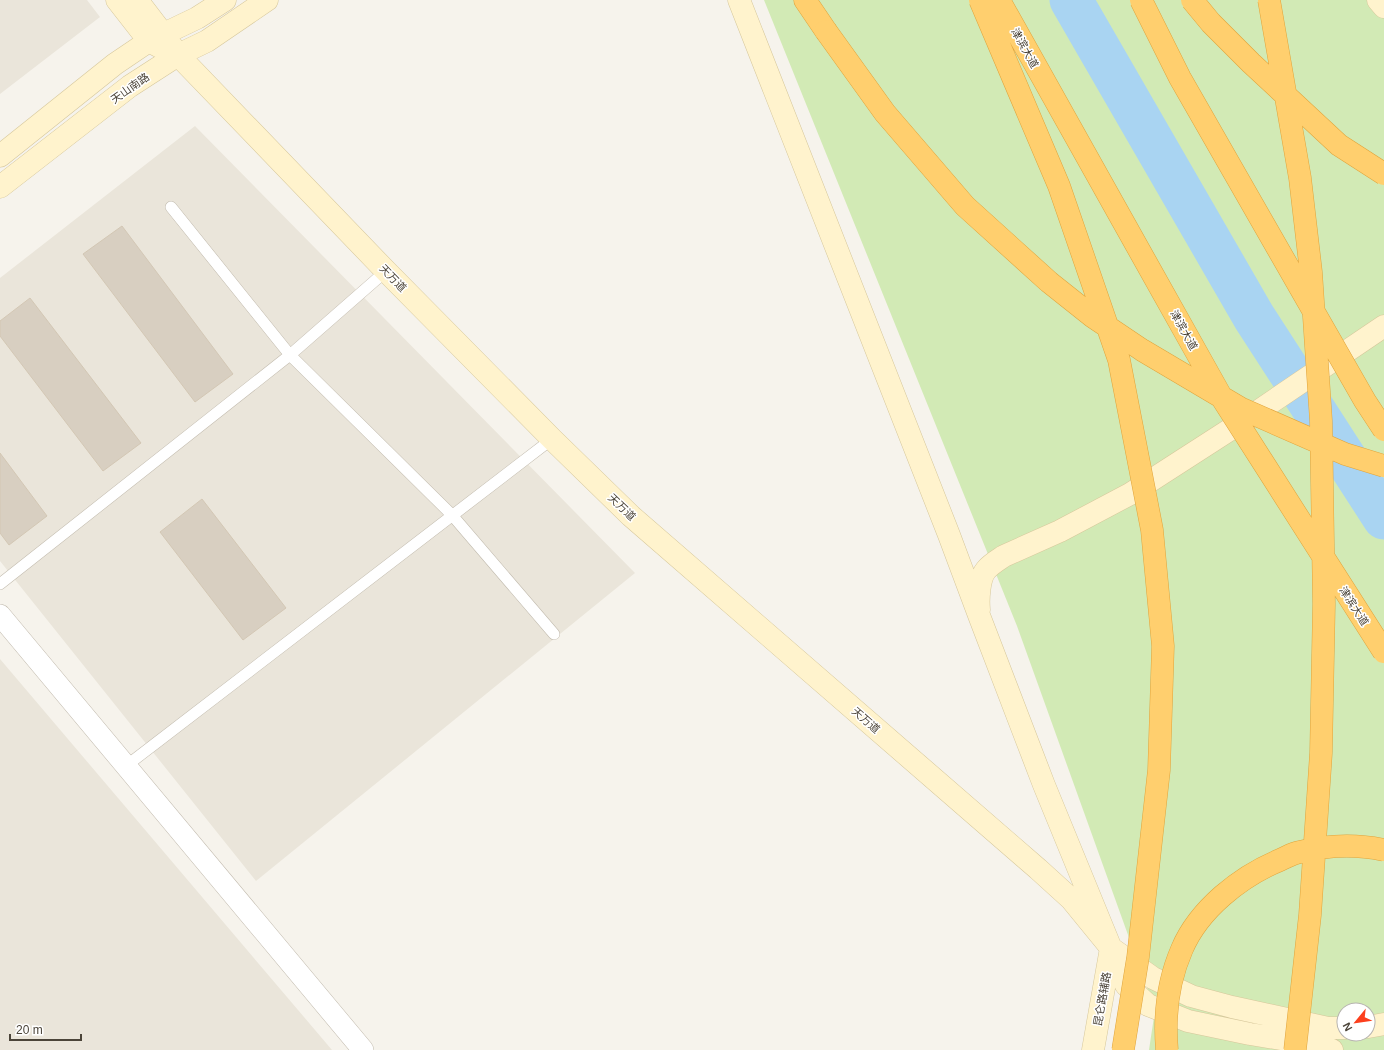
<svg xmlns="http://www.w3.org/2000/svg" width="1384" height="1050" font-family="Arial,'Noto Sans SC',sans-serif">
	<rect width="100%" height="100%" fill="#f6f3ec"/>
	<path fill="#eae5da" d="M 0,0 L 87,0 L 100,17 L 0,94 Z
		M 195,126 L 635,573 L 256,881 L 0,561 L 0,278 Z
		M 0,659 L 332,1050 L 0,1050 Z"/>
	<path fill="#d2eab5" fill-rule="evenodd" d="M 764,0 L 1384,0 L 1384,1050 L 1149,1050 L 1155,1010 L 1017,626 ZM 1344,1010 L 1368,1010 L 1368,1034 L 1344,1034 Z"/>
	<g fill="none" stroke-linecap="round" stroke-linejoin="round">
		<path stroke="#a9d4f2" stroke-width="43" d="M 1071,0 L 1254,317 L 1384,518"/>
	</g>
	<path fill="#d8cfc1" stroke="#d3c7b4" d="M 122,226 L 233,374 L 195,402 L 83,254 Z
		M 30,298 L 141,443 L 103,471 L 0,336 L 0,321 Z
		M 0,453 L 47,516 L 9,545 L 0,533 Z
		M 202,499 L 286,608 L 243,640 L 160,532 Z"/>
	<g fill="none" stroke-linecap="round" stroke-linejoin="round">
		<g stroke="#c2bbae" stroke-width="12">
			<path id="lane" d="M 171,207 L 290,355 L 452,515 L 554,634
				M 0,584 L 290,355 L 386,271
				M 126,766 L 552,439"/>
		</g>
		<g stroke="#c2bbae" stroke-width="22">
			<path id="street" d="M 0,615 L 363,1050"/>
		</g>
		<g stroke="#d6c79b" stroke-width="23">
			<path id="secondary" d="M 117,0 L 149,41 L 162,48
				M 137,0 L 163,34 L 178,55 L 386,271 L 552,439 L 631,516 L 1038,869 L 1071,899 L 1111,948 L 1153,978 L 1191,996 L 1232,1007 L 1328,1028 L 1344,1028
				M 739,0 L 949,535 L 980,618 L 1044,785 L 1126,985 L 1148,1005 L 1188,1021 L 1250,1034 L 1319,1045 L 1332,1050
				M 1378,0 L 1384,7
				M 0,156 L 115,64 L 149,41 L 197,18 L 225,0
				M 0,187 L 130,86 L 178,55 L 207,41 L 267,0
				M 979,610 C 978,599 979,578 986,570 C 991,564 998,560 1004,556 L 1060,531 L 1130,494 L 1251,416 L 1384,326
				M 1368,1027 L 1384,1024
				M 1093,1050 L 1111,948"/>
		</g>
		<g stroke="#e0a43c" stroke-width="23">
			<path id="highway" d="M 805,0 L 826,31"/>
		</g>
		<use href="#lane" stroke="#fff" stroke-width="11"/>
		<use href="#street" stroke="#fff" stroke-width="21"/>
		<use href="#secondary" stroke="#fff3cd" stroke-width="22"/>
		<use href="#highway" stroke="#ffcf6e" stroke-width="22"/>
		<g stroke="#e0a43c" stroke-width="23" stroke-linecap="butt">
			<path id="highway-bridge" d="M 980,0 L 1059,186 L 1119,360 L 1152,530 L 1163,646 L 1159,770 L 1138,957 L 1123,1050
				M 999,0 L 1222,398 L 1384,652
				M 1141,0 L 1180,78 L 1365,401 L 1384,430
				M 1192,0 L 1211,23 L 1251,63 L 1339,145 L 1384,174
				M 1269,0 L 1300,178 L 1311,272 L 1321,421 L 1324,604 L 1321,753 L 1310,915 L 1295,1050
				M 826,31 L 885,113 L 965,206 L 1049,282 L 1093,317 L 1142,350 L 1240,408 L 1345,454 L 1384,466
				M 1167,1050 C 1164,1016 1168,981 1182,949 C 1199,909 1241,876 1280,860 C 1287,857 1293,853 1300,852 C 1328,845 1356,844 1384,850"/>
		</g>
		<use href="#highway-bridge" stroke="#ffcf6e" stroke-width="22"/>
	</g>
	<g text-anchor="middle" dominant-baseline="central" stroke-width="3" stroke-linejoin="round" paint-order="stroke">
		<g font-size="11" fill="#4b4439" stroke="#fff">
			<text transform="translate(1025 48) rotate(61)">津滨大道</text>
			<text transform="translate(130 88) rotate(-35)">天山南路</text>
			<text transform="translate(393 278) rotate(46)">天万道</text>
			<text transform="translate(1184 330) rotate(61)">津滨大道</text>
			<text transform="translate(622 507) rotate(44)">天万道</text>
			<text transform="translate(1354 606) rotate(57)">津滨大道</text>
			<text transform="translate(866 720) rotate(41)">天万道</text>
			<text transform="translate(1102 999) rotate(-80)">昆仑路辅路</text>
		</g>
	</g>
	<g transform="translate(1356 1022) rotate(241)"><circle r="19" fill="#ffffff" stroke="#b7b4b0"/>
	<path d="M0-3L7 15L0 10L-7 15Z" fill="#fc3f1d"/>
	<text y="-6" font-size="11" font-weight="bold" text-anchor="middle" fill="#4b4439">N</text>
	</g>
	<path d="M10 1034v6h71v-6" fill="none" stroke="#4b4439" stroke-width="2"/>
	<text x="16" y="1034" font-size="12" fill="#4b4439" stroke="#ffffff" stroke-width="3" paint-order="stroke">20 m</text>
</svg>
